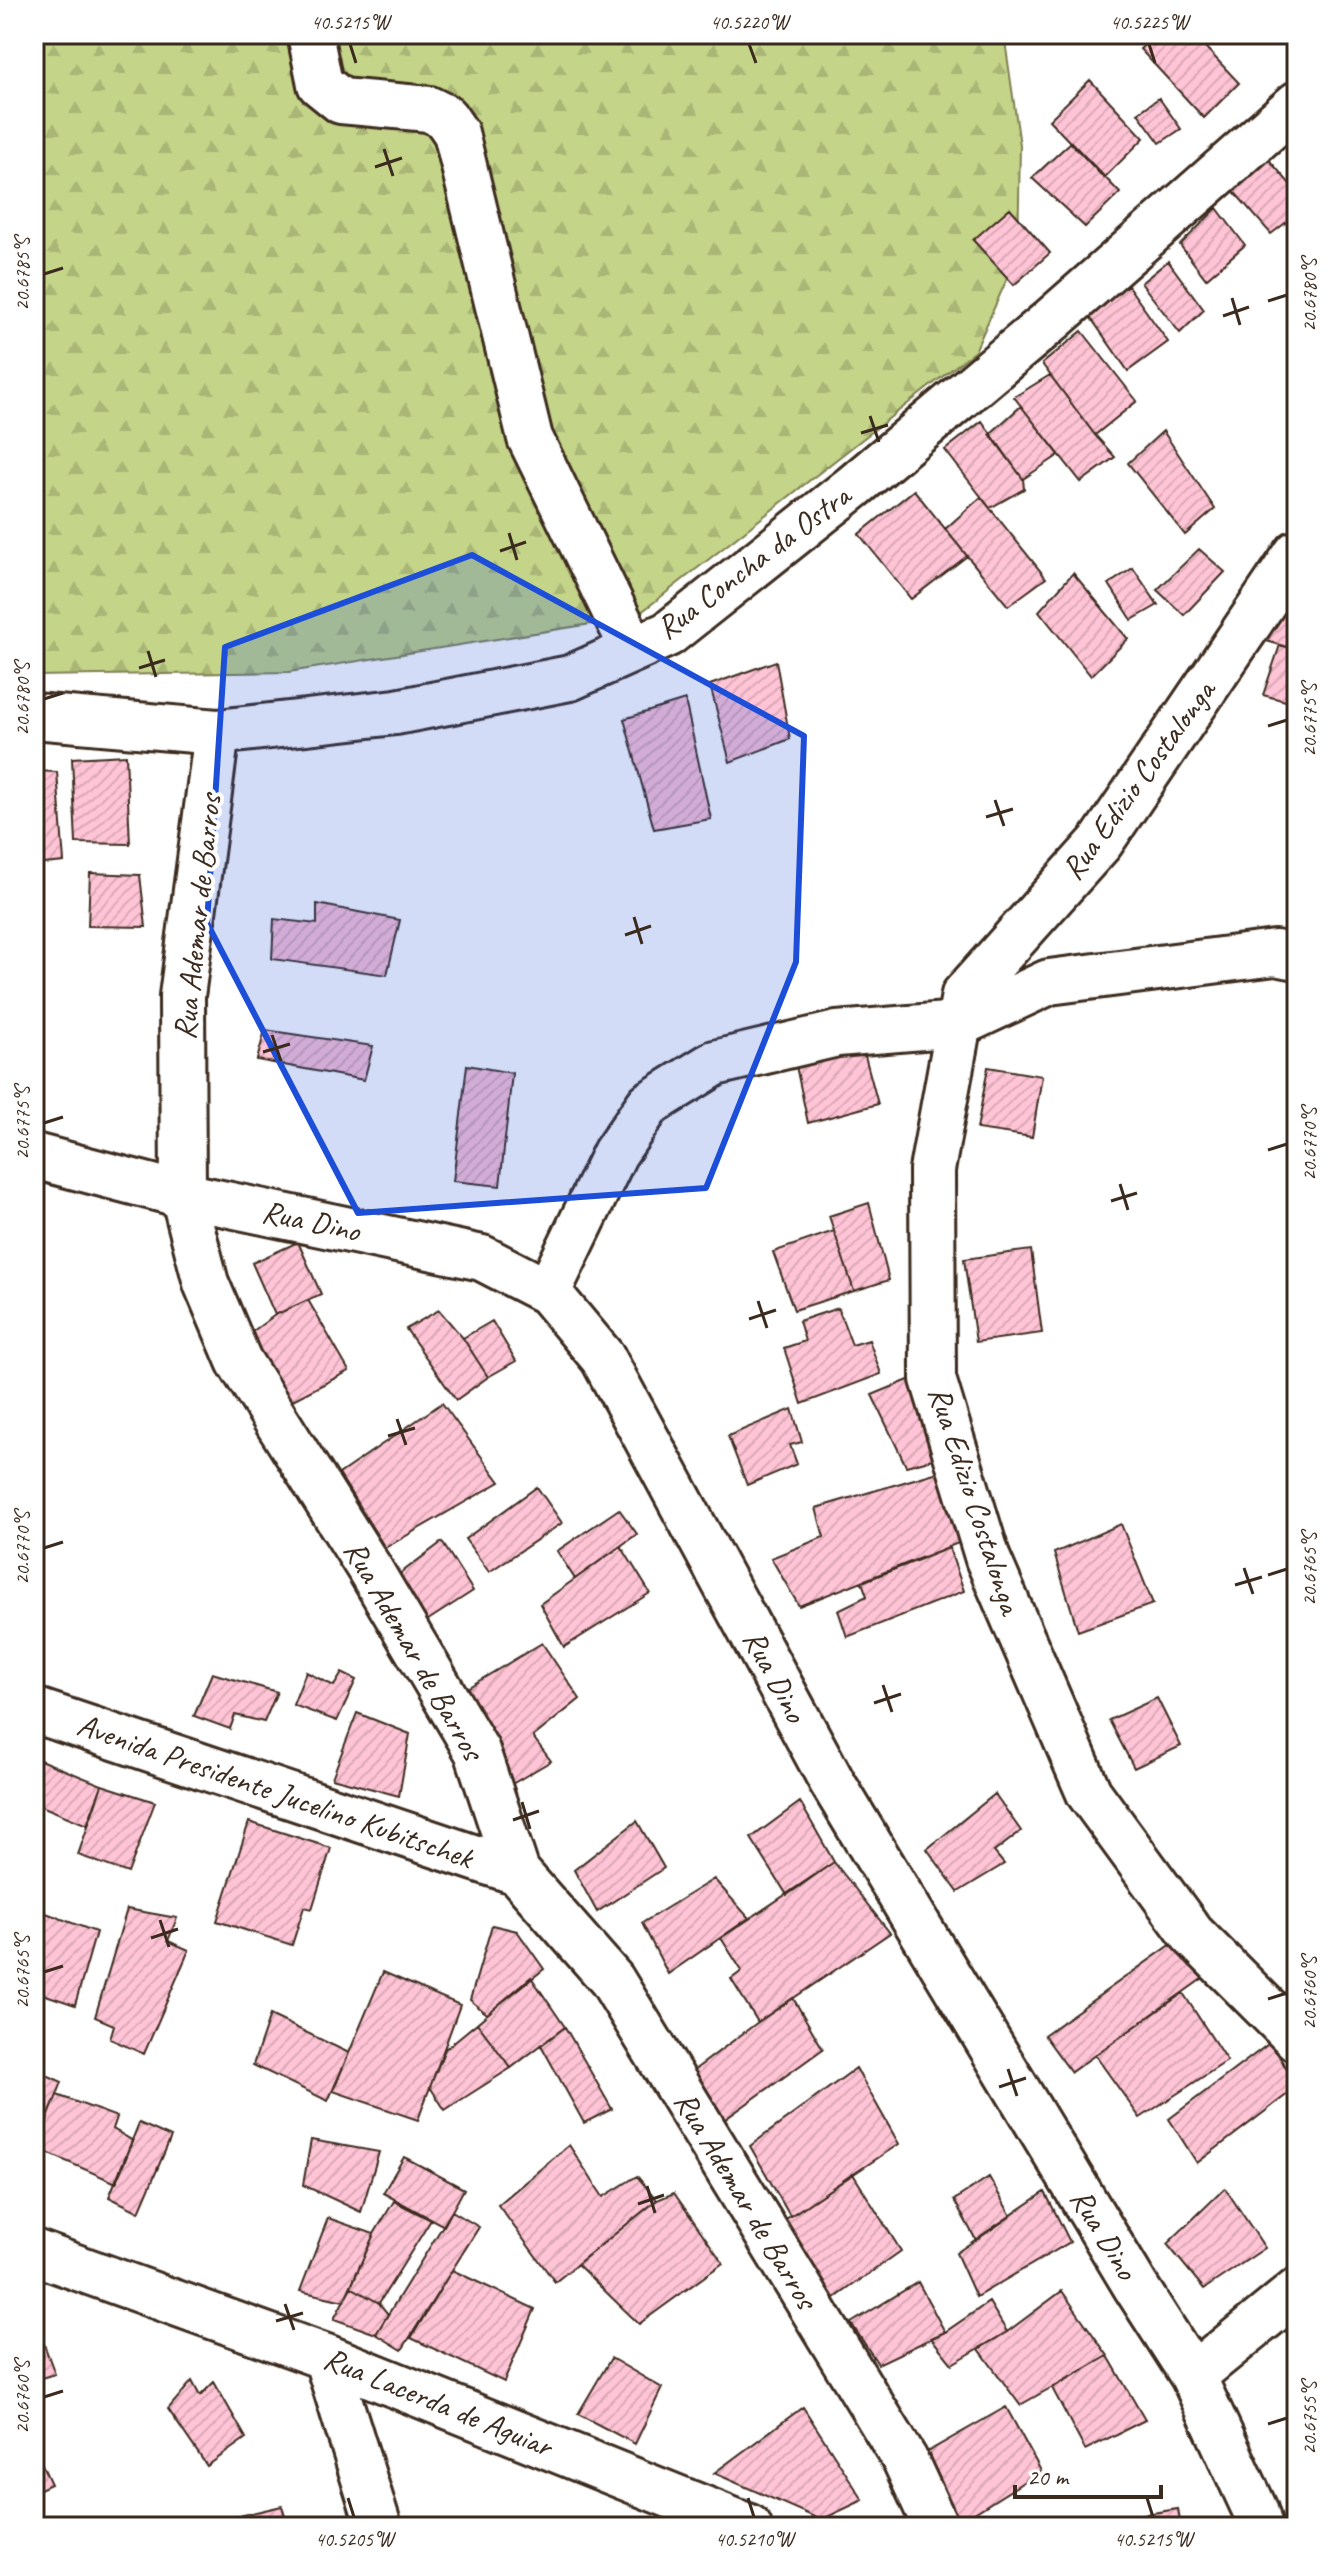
<svg xmlns="http://www.w3.org/2000/svg" width="1331" height="2561" font-family="Caveat,sans-serif">
	<defs>
		<pattern id="forest-firs" width="22" height="20" patternUnits="userSpaceOnUse" patternTransform="scale(2)"><rect width="22" height="20" fill="#c4d489"/><path d="M5 1l3.5 6h-7zM16 11l3.5 6h-7z" fill="#a9b676"/></pattern>
		<pattern id="building-hatch" width="6" height="6" patternUnits="userSpaceOnUse" patternTransform="scale(2)"><rect width="6" height="6" fill="#ffc4d6"/><path d="M-1 1l2-2M0 6l6-6M5 7l2-2" fill="none" stroke="#dba9b7"/></pattern>
	</defs>
	<rect width="100%" height="100%" fill="#fff"/>
	<filter id="ink" filterUnits="userSpaceOnUse"><feTurbulence type="fractalNoise" baseFrequency=".0125" numOctaves="2"/><feDisplacementMap in="SourceGraphic" scale="16" xChannelSelector="R" yChannelSelector="G"/><feConvolveMatrix kernelMatrix="1 2 1 2 8 2 1 2 1" color-interpolation-filters="sRGB"/></filter>
	<g filter="url(#ink)">
		<path fill="url(#forest-firs)" stroke="#807f54" stroke-width="2" d="M 34,34 L 1004,34 L 1020,145 L 1018,254 L 975,351 L 635,617 L 289,672 L 34,676 Z"/>
		<path fill="url(#building-hatch)" stroke="#3b2a1e" stroke-width="2" d="M 1157,34 L 1193,34 L 1239,83 L 1204,118 L 1140,49 Z
			M 1249,34 L 1280,34 L 1260,47 Z
			M 1090,80 L 1144,138 L 1104,178 L 1049,120 Z
			M 1159,98 L 1181,129 L 1160,143 L 1138,113 Z
			M 1071,142 L 1120,193 L 1085,227 L 1032,178 Z
			M 1264,154 L 1297,192 L 1297,214 L 1271,234 L 1230,187 Z
			M 1010,208 L 1050,253 L 1014,285 L 973,240 Z
			M 1217,208 L 1245,245 L 1206,279 L 1180,245 Z
			M 1168,261 L 1204,310 L 1180,333 L 1141,283 Z
			M 1126,283 L 1168,342 L 1128,371 L 1086,311 Z
			M 1082,331 L 1137,401 L 1095,435 L 1042,364 Z
			M 1050,375 L 1095,435 L 1115,457 L 1081,482 L 1014,397 Z
			M 1021,406 L 1059,455 L 1023,479 L 990,434 Z
			M 982,421 L 1023,479 L 1024,489 L 990,508 L 945,450 Z
			M 1163,431 L 1215,509 L 1185,535 L 1128,463 Z
			M 914,490 L 967,556 L 911,599 L 859,534 Z
			M 981,497 L 1046,578 L 1008,606 L 945,529 Z
			M 1199,549 L 1225,572 L 1184,615 L 1157,590 Z
			M 1133,568 L 1158,605 L 1132,620 L 1109,584 Z
			M 1073,573 L 1128,639 L 1091,676 L 1039,611 Z
			M 1275,595 L 1297,601 L 1297,650 L 1263,640 Z
			M 1280,645 L 1297,650 L 1297,704 L 1263,695 Z
			M 776,661 L 790,739 L 730,762 L 710,685 Z
			M 685,700 L 711,819 L 654,829 L 624,719 Z
			M 126,755 L 130,844 L 76,843 L 72,758 Z
			M 34,771 L 57,772 L 64,862 L 34,865 Z
			M 90,873 L 140,875 L 146,927 L 88,926 Z
			M 317,904 L 400,920 L 387,975 L 272,959 L 274,919 L 317,924 Z
			M 265,1030 L 373,1046 L 364,1080 L 257,1060 Z
			M 862,1045 L 878,1104 L 808,1123 L 796,1066 Z
			M 467,1065 L 512,1073 L 500,1186 L 453,1181 Z
			M 988,1067 L 1042,1076 L 1032,1137 L 977,1129 Z
			M 869,1203 L 889,1280 L 854,1291 L 829,1216 Z
			M 834,1231 L 854,1291 L 794,1310 L 773,1252 Z
			M 298,1242 L 321,1294 L 275,1315 L 252,1263 Z
			M 1031,1250 L 1042,1333 L 976,1342 L 964,1259 Z
			M 308,1300 L 349,1371 L 287,1403 L 249,1334 L 275,1315 Z
			M 838,1308 L 852,1345 L 869,1340 L 881,1374 L 802,1404 L 784,1348 L 805,1341 L 799,1321 Z
			M 439,1310 L 463,1338 L 488,1377 L 456,1400 L 406,1329 Z
			M 492,1321 L 516,1361 L 488,1377 L 463,1338 Z
			M 916,1377 L 933,1459 L 906,1466 L 872,1395 Z
			M 442,1403 L 500,1482 L 385,1548 L 339,1474 Z
			M 792,1409 L 802,1442 L 790,1445 L 797,1464 L 747,1485 L 728,1436 Z
			M 938,1472 L 961,1542 L 799,1606 L 771,1558 L 824,1537 L 816,1508 Z
			M 537,1487 L 562,1523 L 489,1572 L 465,1539 Z
			M 619,1509 L 637,1534 L 575,1579 L 557,1551 Z
			M 1121,1524 L 1153,1604 L 1078,1631 L 1054,1553 Z
			M 442,1542 L 473,1591 L 425,1622 L 393,1579 Z
			M 621,1546 L 650,1593 L 564,1647 L 540,1604 Z
			M 949,1548 L 964,1591 L 847,1637 L 838,1610 L 867,1596 L 862,1582 Z
			M 542,1643 L 580,1699 L 533,1737 L 551,1761 L 512,1784 L 457,1694 Z
			M 306,1672 L 334,1686 L 342,1673 L 356,1680 L 337,1721 L 293,1705 Z
			M 212,1673 L 277,1692 L 264,1722 L 235,1715 L 230,1729 L 194,1716 Z
			M 1157,1698 L 1181,1746 L 1134,1768 L 1109,1720 Z
			M 357,1713 L 410,1734 L 399,1796 L 332,1778 Z
			M 40,1760 L 102,1785 L 87,1825 L 34,1803 L 34,1786 Z
			M 102,1785 L 155,1802 L 128,1873 L 78,1855 Z
			M 995,1794 L 1021,1831 L 994,1852 L 1004,1864 L 958,1892 L 927,1849 Z
			M 800,1802 L 834,1862 L 787,1895 L 751,1838 Z
			M 637,1821 L 664,1868 L 597,1912 L 574,1870 Z
			M 249,1822 L 331,1848 L 312,1909 L 304,1907 L 292,1945 L 217,1921 Z
			M 834,1862 L 890,1933 L 758,2022 L 731,1979 L 742,1971 L 721,1938 Z
			M 714,1879 L 749,1918 L 668,1974 L 642,1923 Z
			M 127,1909 L 177,1918 L 168,1941 L 189,1950 L 144,2054 L 110,2039 L 114,2025 L 95,2017 Z
			M 46,1913 L 96,1932 L 75,2005 L 34,1991 L 34,1970 Z
			M 492,1925 L 517,1931 L 544,1969 L 487,2014 L 470,2000 Z
			M 34,1932 L 42,1935 L 34,1970 Z
			M 1179,1939 L 1206,1976 L 1071,2072 L 1044,2035 Z
			M 383,1972 L 460,2005 L 418,2120 L 333,2091 Z
			M 531,1977 L 565,2027 L 511,2068 L 477,2023 Z
			M 1183,1993 L 1227,2061 L 1140,2118 L 1095,2055 Z
			M 793,1998 L 823,2049 L 717,2125 L 685,2077 L 758,2022 Z
			M 270,2015 L 349,2053 L 328,2101 L 253,2065 Z
			M 477,2023 L 511,2068 L 445,2110 L 430,2087 L 445,2049 Z
			M 565,2027 L 612,2109 L 584,2123 L 541,2045 Z
			M 1271,2042 L 1297,2087 L 1197,2163 L 1169,2119 Z
			M 856,2068 L 899,2144 L 790,2216 L 750,2146 Z
			M 38,2071 L 62,2082 L 34,2154 L 34,2079 Z
			M 57,2095 L 117,2117 L 113,2129 L 133,2141 L 116,2183 L 36,2148 Z
			M 139,2123 L 171,2137 L 139,2212 L 109,2197 Z
			M 311,2140 L 379,2152 L 361,2212 L 303,2185 Z
			M 569,2145 L 603,2197 L 637,2176 L 657,2200 L 555,2282 L 498,2205 Z
			M 404,2157 L 464,2189 L 444,2226 L 383,2193 Z
			M 853,2174 L 901,2251 L 825,2305 L 777,2225 Z
			M 989,2177 L 1011,2216 L 976,2240 L 954,2200 Z
			M 1225,2188 L 1265,2248 L 1204,2289 L 1167,2244 Z
			M 1045,2192 L 1070,2242 L 976,2297 L 956,2253 Z
			M 674,2193 L 723,2263 L 639,2324 L 577,2264 L 657,2200 Z
			M 394,2201 L 431,2220 L 379,2303 L 351,2287 L 374,2234 Z
			M 452,2211 L 479,2227 L 402,2350 L 376,2334 Z
			M 328,2218 L 374,2234 L 344,2301 L 300,2291 Z
			M 452,2270 L 535,2309 L 504,2382 L 411,2338 Z
			M 918,2282 L 945,2332 L 878,2364 L 851,2323 Z
			M 351,2287 L 379,2303 L 388,2314 L 376,2334 L 334,2319 Z
			M 1062,2291 L 1108,2356 L 1020,2405 L 979,2349 L 1007,2332 Z
			M 989,2302 L 1007,2332 L 952,2364 L 931,2338 L 945,2332 Z
			M 34,2317 L 55,2374 L 34,2380 Z
			M 1108,2356 L 1145,2420 L 1085,2450 L 1052,2388 Z
			M 611,2358 L 662,2388 L 635,2444 L 578,2414 Z
			M 192,2381 L 200,2396 L 214,2382 L 246,2438 L 207,2466 L 168,2409 Z
			M 803,2407 L 863,2500 L 821,2520 L 714,2473 Z
			M 1006,2407 L 1041,2471 L 952,2527 L 915,2459 Z
			M 34,2447 L 51,2484 L 34,2492 Z
			M 282,2506 L 288,2527 L 200,2525 Z
			M 1178,2509 L 1181,2527 L 1122,2527 L 1120,2518 Z"/>
		<g fill="none" stroke-linecap="round" stroke-linejoin="round">
			<g stroke="#3b2a1e" stroke-width="50">
				<path id="minor" d="M 310,34 L 320,84 L 341,101 L 429,109 L 445,117 L 456,133 L 530,438 L 633,649
					M 1297,553 L 1101,842 L 964,995 L 932,1170 L 933,1379 L 988,1559 L 1089,1793 L 1192,1934 L 1297,2039
					M 34,716 L 217,732 L 396,712 L 570,678 L 668,634 L 853,487 L 1047,324 L 1297,104
					M 217,732 L 182,996 L 183,1195 L 206,1283 L 239,1361 L 369,1568 L 477,1751 L 517,1872 L 612,1980 L 905,2460 L 936,2527
					M 34,1156 L 183,1195 L 482,1258 L 548,1292 L 603,1358 L 832,1782 L 1136,2287 L 1193,2376 L 1255,2510 L 1260,2527
					M 548,1292 L 615,1153 L 649,1104 L 715,1063 L 837,1034 L 959,1024 L 1049,982 L 1275,953 L 1297,957
					M 34,1710 L 517,1872
					M 34,2252 L 326,2357 L 749,2527
					M 326,2357 L 379,2527
					M 1193,2376 L 1297,2291"/>
			</g>
			<use href="#minor" stroke="#fff" stroke-width="44"/>
		</g>
	</g>
	<path fill="#1d4ed8" fill-opacity="0.2" stroke="#1d4ed8" stroke-width="6" stroke-linejoin="round" d="M 472,555 L 804,736 L 796,962 L 706,1188 L 358,1213 L 207,923 L 225,647 Z"/>
	<path fill="none" stroke="#3b2a1e" stroke-width="3" d="M 350,44 L 356,63M 749,44 L 756,63M 1149,44 L 1155,63M 384,149 L 393,176M 375,167 L 402,158M 44,274 L 63,268M 1232,298 L 1240,325M 1268,301 L 1287,295M 1223,316 L 1249,307M 870,416 L 879,442M 861,433 L 888,425M 509,533 L 517,560M 500,551 L 526,542M 148,651 L 156,677M 139,668 L 165,660M 44,699 L 63,693M 1268,726 L 1287,720M 995,800 L 1004,826M 986,817 L 1013,809M 634,917 L 642,944M 625,935 L 651,926M 272,1035 L 281,1061M 263,1052 L 290,1044M 44,1123 L 63,1117M 1268,1150 L 1287,1144M 1120,1184 L 1128,1210M 1111,1201 L 1137,1193M 758,1301 L 767,1328M 749,1319 L 776,1310M 397,1419 L 406,1445M 388,1436 L 415,1428M 44,1548 L 63,1542M 1244,1568 L 1253,1594M 1268,1575 L 1287,1569M 1235,1585 L 1262,1577M 883,1685 L 892,1712M 874,1703 L 901,1694M 522,1802 L 530,1829M 513,1820 L 539,1811M 160,1920 L 169,1947M 151,1938 L 178,1929M 44,1972 L 63,1966M 1268,1999 L 1287,1993M 1008,2069 L 1017,2096M 999,2087 L 1026,2078M 647,2186 L 655,2213M 638,2204 L 664,2195M 285,2304 L 294,2330M 276,2321 L 303,2313M 44,2397 L 63,2391M 1268,2424 L 1287,2418M 348,2498 L 354,2517M 748,2498 L 754,2517M 1147,2498 L 1153,2517"/>
	<g text-anchor="middle" dominant-baseline="central" stroke-width="8" stroke-linejoin="round" paint-order="stroke">
		<g font-size="32" fill="#3b2a1e" stroke="#fff">
			<text transform="translate(753 562) rotate(-37)">Rua Concha da Ostra</text>
			<text transform="translate(1138 780) rotate(-54)">Rua Edizio Costalonga</text>
			<text transform="translate(197 917) rotate(-84)">Rua Ademar de Barros</text>
			<text transform="translate(311 1221) rotate(12)">Rua Dino</text>
			<text transform="translate(975 1500) rotate(72)">Rua Edizio Costalonga</text>
			<text transform="translate(414 1650) rotate(60)">Rua Ademar de Barros</text>
			<text transform="translate(775 1676) rotate(62)">Rua Dino</text>
			<text transform="translate(275 1791) rotate(19)">Avenida Presidente Jucelino Kubitschek</text>
			<text transform="translate(746 2200) rotate(59)">Rua Ademar de Barros</text>
			<text transform="translate(1104 2234) rotate(59)">Rua Dino</text>
			<text transform="translate(438 2402) rotate(22)">Rua Lacerda de Aguiar</text>
		</g>
	</g>
	<rect width="1331" height="2561" fill="none" stroke="#fff" stroke-width="88"/>
	<path d="M1015 2485v12h146v-12" fill="none" stroke="#3b2a1e" stroke-width="4"/>
	<text x="1027" y="2485" font-size="24" fill="#3b2a1e" stroke="#ffffff" stroke-width="6" paint-order="stroke">20 m</text>
	<rect x="44" y="44" width="1243" height="2473" fill="none" stroke="#3b2a1e" stroke-width="3"/>
	<g font-size="20" text-anchor="middle" fill="#3b2a1e">
		<text x="350" y="29">40.5215°W</text>
		<text x="749" y="29">40.5220°W</text>
		<text x="1149" y="29">40.5225°W</text>
		<text transform="translate(22 274) rotate(-90)" y="7">20.6785°S</text>
		<text transform="translate(1309 295) rotate(-90)" y="7">20.6780°S</text>
		<text transform="translate(22 699) rotate(-90)" y="7">20.6780°S</text>
		<text transform="translate(1309 720) rotate(-90)" y="7">20.6775°S</text>
		<text transform="translate(22 1123) rotate(-90)" y="7">20.6775°S</text>
		<text transform="translate(1309 1144) rotate(-90)" y="7">20.6770°S</text>
		<text transform="translate(22 1548) rotate(-90)" y="7">20.6770°S</text>
		<text transform="translate(1309 1569) rotate(-90)" y="7">20.6765°S</text>
		<text transform="translate(22 1972) rotate(-90)" y="7">20.6765°S</text>
		<text transform="translate(1309 1993) rotate(-90)" y="7">20.6760°S</text>
		<text transform="translate(22 2397) rotate(-90)" y="7">20.6760°S</text>
		<text transform="translate(1309 2418) rotate(-90)" y="7">20.6755°S</text>
		<text x="354" y="2546">40.5205°W</text>
		<text x="754" y="2546">40.5210°W</text>
		<text x="1153" y="2546">40.5215°W</text>
	</g>
</svg>
